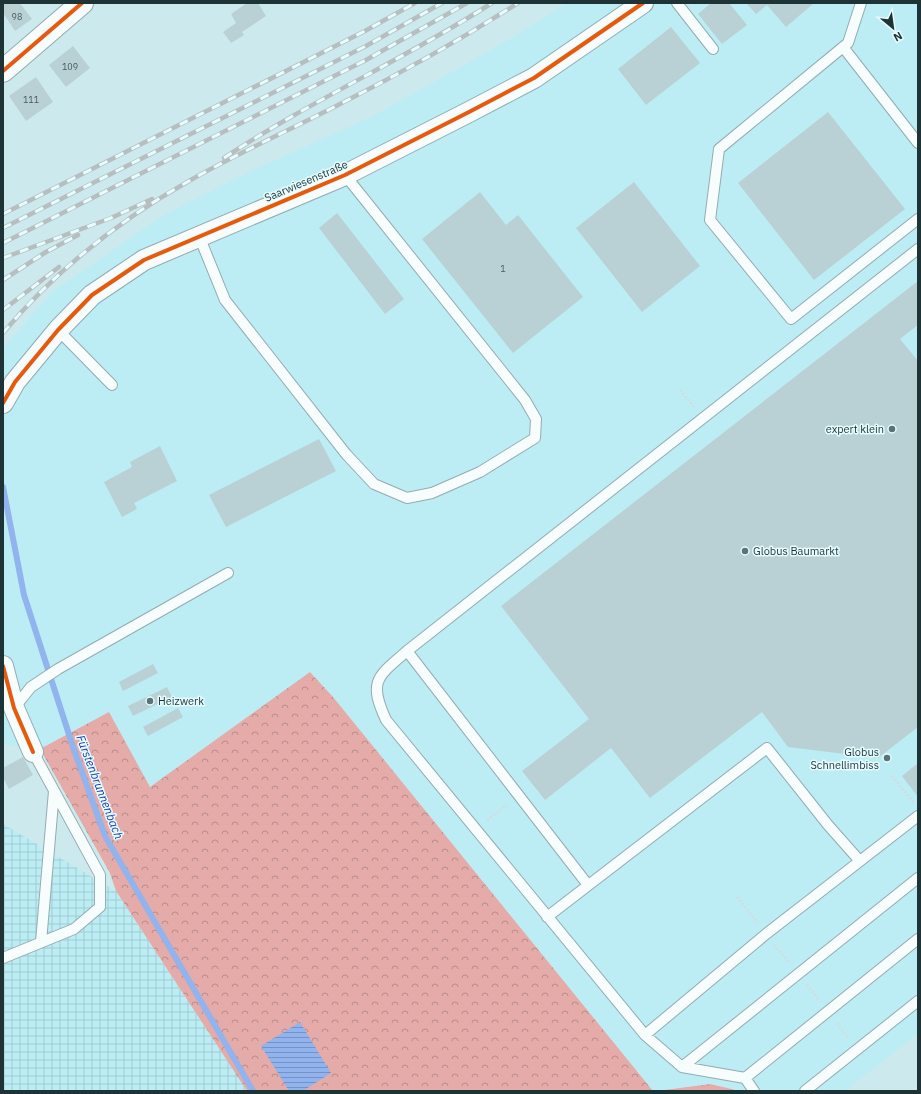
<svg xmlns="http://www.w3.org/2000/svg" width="921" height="1094" font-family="'IBM Plex Sans',sans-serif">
	<defs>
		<pattern id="industrial-grid" width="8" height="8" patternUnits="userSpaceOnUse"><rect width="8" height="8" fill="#bcedf4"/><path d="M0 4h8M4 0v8" fill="none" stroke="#a1ccd2"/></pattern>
		<pattern id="forest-crowns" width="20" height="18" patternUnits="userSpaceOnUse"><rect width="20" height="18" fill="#e4aba8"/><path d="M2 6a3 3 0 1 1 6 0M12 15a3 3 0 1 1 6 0" fill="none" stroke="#b88c8a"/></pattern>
		<pattern id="water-rules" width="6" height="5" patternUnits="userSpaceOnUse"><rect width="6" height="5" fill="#91b3ee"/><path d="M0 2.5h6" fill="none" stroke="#7692c2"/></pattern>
	</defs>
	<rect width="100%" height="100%" fill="#cceaee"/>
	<path fill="#bcedf4" d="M 567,3 L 918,3 L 918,1034 L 845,1091 L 740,1091 L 710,1084 L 653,1091 L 333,697 L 311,672 L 150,787 L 109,712 L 40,749 L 3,744 L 3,348 L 53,291 L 164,215 L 251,171 L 373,116 L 505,42 Z"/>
	<path fill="url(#industrial-grid)" d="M 3,824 L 116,891 L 247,1091 L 3,1091 Z"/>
	<path fill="url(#forest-crowns)" d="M 310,672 L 333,697 L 653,1091 L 247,1091 L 116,891 L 110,873 L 40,749 L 109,712 L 150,787 Z
		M 710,1084 L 740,1091 L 657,1091 Z"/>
	<path fill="url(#water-rules)" d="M 300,1022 L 331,1073 L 303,1091 L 289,1091 L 261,1046 Z"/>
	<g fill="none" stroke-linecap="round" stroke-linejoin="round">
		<path stroke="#91b3ee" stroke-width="6" d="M 3,487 L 24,595 L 73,747 L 105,836 L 253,1091"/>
	</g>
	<path fill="#b9d1d4" d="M 3,3 L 20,3 L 32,19 L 15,31 L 3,13 Z
		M 247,3 L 258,3 L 266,16 L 242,32 L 244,35 L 231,43 L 223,32 L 236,23 L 231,14 Z
		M 711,3 L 729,3 L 747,25 L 722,44 L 698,14 Z
		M 746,3 L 812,3 L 813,4 L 786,27 L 767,5 L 756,14 Z
		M 671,27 L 700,63 L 646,105 L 618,69 Z
		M 73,46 L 90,68 L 66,87 L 49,65 Z
		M 36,77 L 53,102 L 26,121 L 9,96 Z
		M 828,112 L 905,209 L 814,280 L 738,183 Z
		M 634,182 L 700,266 L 642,312 L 576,228 Z
		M 480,192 L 506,225 L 518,215 L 583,297 L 513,353 L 422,239 Z
		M 337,213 L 404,299 L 385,314 L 319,228 Z
		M 918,281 L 918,325 L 900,339 L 918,361 L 918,727 L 878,758 L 788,747 L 762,712 L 650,798 L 611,748 L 545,800 L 522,771 L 589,719 L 501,606 Z
		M 319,439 L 336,471 L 226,527 L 209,495 Z
		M 160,446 L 177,481 L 134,503 L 137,509 L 122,517 L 104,482 L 132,467 L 130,462 Z
		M 153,664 L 158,673 L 123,691 L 119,682 Z
		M 167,687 L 172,697 L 133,716 L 128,706 Z
		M 178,708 L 183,717 L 148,736 L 143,727 Z
		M 23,757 L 33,775 L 9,789 L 3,778 L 3,768 Z
		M 918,763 L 918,797 L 902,776 Z"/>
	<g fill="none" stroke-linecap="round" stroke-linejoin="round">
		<g stroke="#94abaf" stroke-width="12">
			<path id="service" d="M 677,3 L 713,49
				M 861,3 L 848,43 L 719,149 L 710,220 L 791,319 L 918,219
				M 843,47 L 918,143
				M 199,236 L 225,300 L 346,454 L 374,484 L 407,498 L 432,493 L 480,472 L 535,438 L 536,419 L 525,400 L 345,175
				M 58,330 L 112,385
				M 407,651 L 588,885
				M 14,708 L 31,687 L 58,669 L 228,573
				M 547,917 L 767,748 L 828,825 L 859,860
				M 41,942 L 54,791
				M 3,958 L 74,929 L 100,907 L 100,875 L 33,752
				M 645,1035 L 766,934 L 918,816
				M 682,1067 L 918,878
				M 745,1078 L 918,939
				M 754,1091 L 745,1078 L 682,1067 L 645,1035 L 386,720 C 368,681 377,677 407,651 L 918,249
				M 805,1091 L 918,1001"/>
		</g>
		<g stroke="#94abaf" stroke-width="22">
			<path id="minor" d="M 3,403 L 15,382 L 58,330 L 92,295 L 144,260 L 345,175 L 469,112 L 534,78 L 643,3
				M 3,666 L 14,708 L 33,752"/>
		</g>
		<g stroke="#94abaf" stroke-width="24">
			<path id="tertiary" d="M 3,71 L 82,3"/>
		</g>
		<path stroke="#d3dcdd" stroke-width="2.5" stroke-dasharray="2 2" stroke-linecap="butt" d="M 680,390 L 694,407
			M 892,776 L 914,803
			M 487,820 L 507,805
			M 737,897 L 758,923
			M 774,945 L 789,962
			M 807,985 L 819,1000
			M 837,1023 L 848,1038"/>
		<use href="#service" stroke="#f7fcfc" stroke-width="10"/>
		<use href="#minor" stroke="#f7fcfc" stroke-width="20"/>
		<use href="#tertiary" stroke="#f7fcfc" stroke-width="22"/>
		<g stroke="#b6bebf" stroke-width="4.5">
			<path id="rail" d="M 224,158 C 310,101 405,59 492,3
				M 3,214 L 365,31 L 415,3
				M 3,228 L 366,46 L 442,3
				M 3,243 L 366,60 L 467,3
				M 3,258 L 111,218 L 152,199
				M 3,280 L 46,252 L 78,235
				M 3,310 L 59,267
				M 3,333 C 55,271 118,221 189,181 C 238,153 290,130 340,104 C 401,73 460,40 518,3"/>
		</g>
		<use href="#rail" stroke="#e6fcfe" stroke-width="3" stroke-dasharray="9" stroke-linecap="butt"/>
		<g stroke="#e6fcfe" stroke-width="6">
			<path id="cycleway" d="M 3,71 L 82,3
				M 3,403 L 15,382 L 58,330 L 92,295 L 144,260 L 345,175 L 469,112 L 534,78 L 643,3
				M 3,666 L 14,708 L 33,752"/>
		</g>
		<use href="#cycleway" stroke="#e8590c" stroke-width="4"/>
	</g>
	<g fill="#5a7376" stroke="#e6fcfe" stroke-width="1.5">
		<circle cx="892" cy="429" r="4"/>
		<circle cx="745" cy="551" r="4"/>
		<circle cx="150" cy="701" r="4"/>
		<circle cx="887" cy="758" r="4"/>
	</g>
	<g text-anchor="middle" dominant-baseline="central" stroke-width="3" stroke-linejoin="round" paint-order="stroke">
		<g font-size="9" fill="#455b5e">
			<text x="17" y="16">98</text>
			<text x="70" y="66">109</text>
			<text x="31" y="99">111</text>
			<text x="503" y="268">1</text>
		</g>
		<g font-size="11" fill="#1d3336" stroke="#e6fcfe">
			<text transform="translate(306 181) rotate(-23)">Saarwiesenstraße</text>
		</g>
		<g font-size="11" fill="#1d3336" stroke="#e6fcfe" text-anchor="end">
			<text x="884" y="429">expert klein</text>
			<text x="753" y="551" text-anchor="start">Globus Baumarkt</text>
			<text x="158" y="701" text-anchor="start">Heizwerk</text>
			<text x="879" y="752">Globus<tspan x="879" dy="13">Schnellimbiss</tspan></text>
		</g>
		<g font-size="12" font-style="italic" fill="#193ab0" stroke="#e6fcfe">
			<text transform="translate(100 787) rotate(69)">Fürstenbrunnenbach</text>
		</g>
	</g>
	<rect width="921" height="1094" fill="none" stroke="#1d3336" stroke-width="8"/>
	<g transform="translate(893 28) rotate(151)" stroke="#e6fcfe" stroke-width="3" paint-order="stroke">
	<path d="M0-3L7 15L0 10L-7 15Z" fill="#1d3336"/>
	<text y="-6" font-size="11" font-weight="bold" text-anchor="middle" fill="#1d3336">N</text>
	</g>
</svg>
